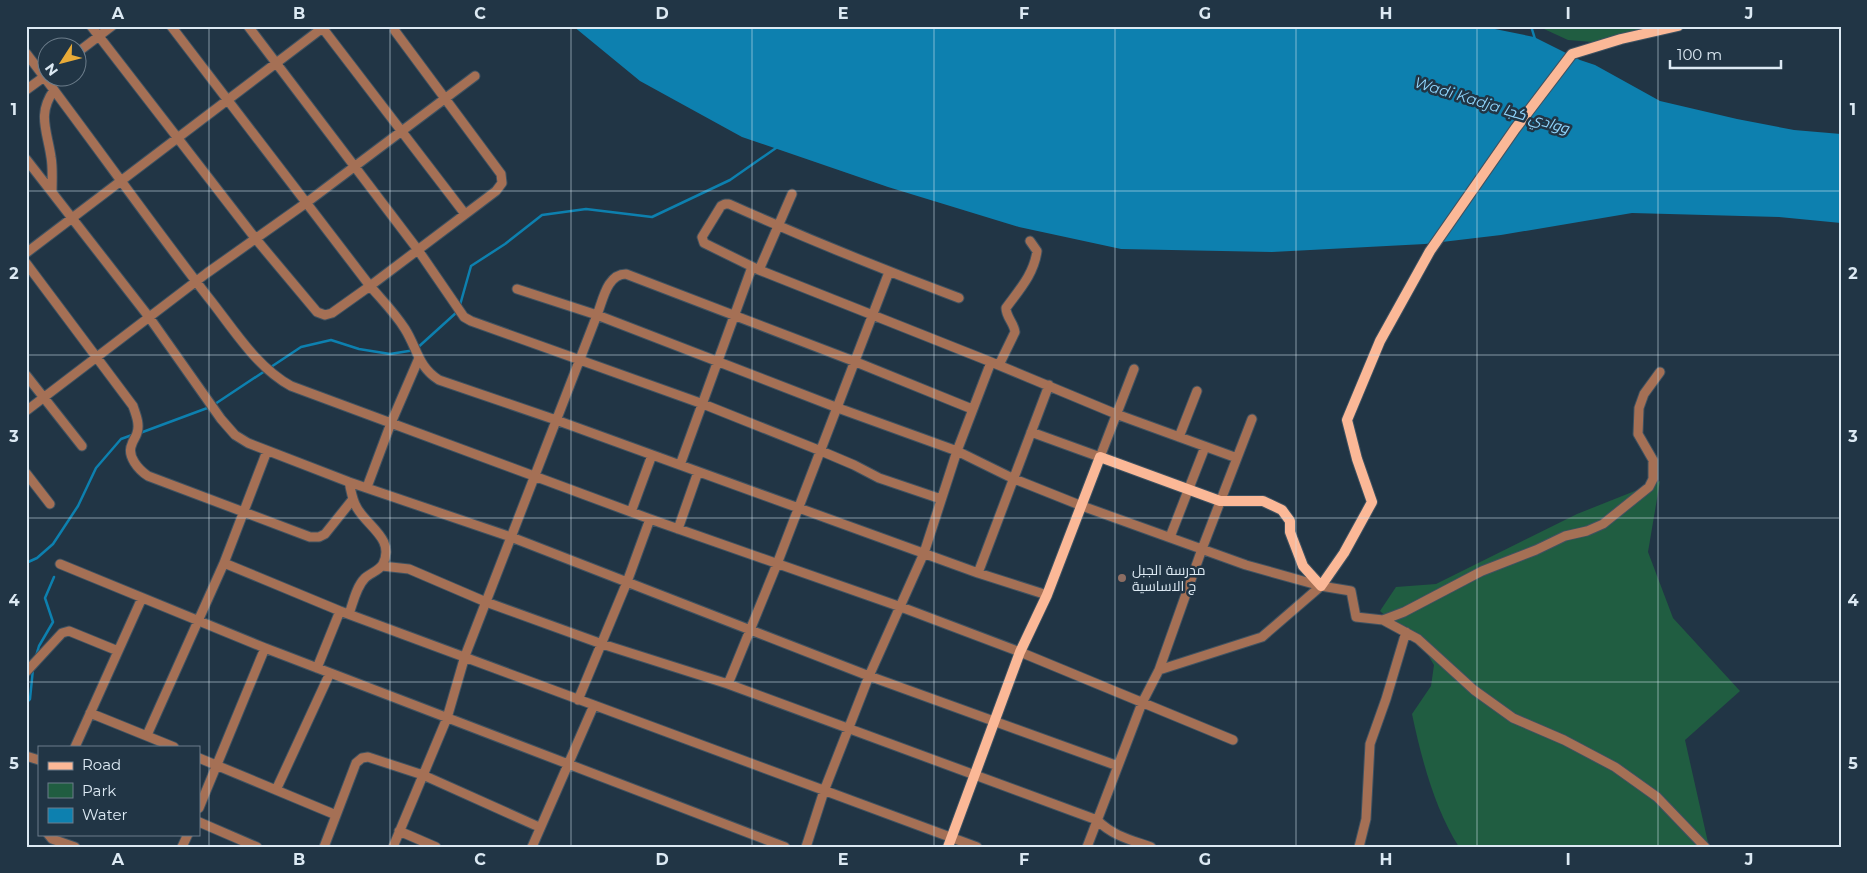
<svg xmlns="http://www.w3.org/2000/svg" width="1867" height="873" font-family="Montserrat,Cairo,sans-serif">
	<rect width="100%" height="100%" fill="#213545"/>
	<path fill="#205d41" d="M 1499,26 L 1678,26 L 1605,43 L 1568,40 L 1544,29 Z
		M 1660,481 L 1648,552 L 1673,618 L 1740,691 L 1685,740 L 1709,847 L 1459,847 C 1435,810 1421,757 1412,714 L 1431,686 L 1434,665 L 1428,655 L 1380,611 L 1396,587 L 1436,584 L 1577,514 Z"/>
	<path fill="#0d80af" d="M 573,26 L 1480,26 L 1534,37 L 1580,60 L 1595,65 L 1660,101 L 1737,119 L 1794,130 L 1841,134 L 1841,223 L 1779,217 L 1632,213 L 1501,235 L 1425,244 L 1272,252 L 1121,249 L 1019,227 L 888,187 L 742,137 L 640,81 Z"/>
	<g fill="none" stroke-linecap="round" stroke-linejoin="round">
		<path stroke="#0d80af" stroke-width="2.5" d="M 1531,26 L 1535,39
			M 460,305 L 471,266 L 505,244 L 542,215 L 586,209 L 652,217 L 730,180 L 776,148
			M 215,404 L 301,347 L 331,340 L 359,349 L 390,354 L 415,350 L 457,312
			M 140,433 L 210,407
			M 26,563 L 37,558 L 53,544 L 78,506 L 96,468 L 121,439 L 132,435
			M 36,656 L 39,646 L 53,622 L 45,598 L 54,577
			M 26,703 L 30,699 L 33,669"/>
		<g stroke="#3f5261" stroke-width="11">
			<path id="minor" d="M 91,26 L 255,238 L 317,312 L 325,315 L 332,313 L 370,286 L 496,191 L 502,183 L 501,174 L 395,31
				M 171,26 L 370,286 C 382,300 395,313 405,329 C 417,348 418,367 439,380 L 556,420 L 978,573 L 1047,595
				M 248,26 L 418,250 L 464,317 L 471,321 L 703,404 L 821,451 L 854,465 L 879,478 L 941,499
				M 321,26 L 465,214
				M 78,52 L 112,26
				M 26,53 C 88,134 146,217 208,297 C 233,328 255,366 291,386 L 650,519 L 901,607 L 1020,652 L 1233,740
				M 26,90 L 48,74
				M 26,159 L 149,317 L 221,419 L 235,435 L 248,443 L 349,482 L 511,537 L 869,676 L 1118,766
				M 52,192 C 52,180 53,168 51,157 C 47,130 37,114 54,90
				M 26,253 L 325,26
				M 26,263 L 133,406 C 136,415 140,424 137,433 C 136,437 133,440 132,444 C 126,456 139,470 148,476 L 310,537 L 319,537 L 325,534 L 353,499
				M 759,270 L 792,194
				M 517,289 L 597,315 L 838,408 L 957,451 L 1012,478 L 1082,506 L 1246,565 L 1321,586 L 1351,591 L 1356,617 L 1383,620 L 1418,639 L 1474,690 L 1513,718 L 1564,740 L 1615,767 L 1657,797 L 1705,847
				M 959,298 C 881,269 805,238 729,204 L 725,204 L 721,206 L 702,237 L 704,243 L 759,270 L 991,362 L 1116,414 L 1237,458
				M 999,365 L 1015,332 C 1014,323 1006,317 1006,308 C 1019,290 1034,274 1037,251 L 1030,241
				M 26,375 L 82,446
				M 26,411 L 207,273 L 306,203 L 475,76
				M 1031,432 L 1100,457 L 1134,369
				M 1179,437 L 1197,391
				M 680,465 L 752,267
				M 26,473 L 50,504
				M 367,487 L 391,423 L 419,358
				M 631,512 L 652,455
				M 678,529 L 698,472
				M 1170,537 L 1205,447
				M 224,563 L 340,611 L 977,847
				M 60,564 L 265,648 L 785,847
				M 382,566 L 409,569 L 486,602 L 602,644 L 728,684 L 1097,820 C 1113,836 1131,840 1151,847
				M 978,573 L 1049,385
				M 349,614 C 353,603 356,587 365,578 C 370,573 379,571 383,564 C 395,539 368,527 357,508 C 352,500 351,490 349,482
				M 1383,620 L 1404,612 L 1482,571 L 1536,550 L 1565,536 L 1587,531 L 1603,524 L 1649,487 L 1653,479 L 1653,460 L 1638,434 L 1639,408 L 1644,394 L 1660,372
				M 317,668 L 340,611
				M 1159,670 L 1262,637 L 1321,586
				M 26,672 L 62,633 L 69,631 L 118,651
				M 728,684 L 777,564 L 889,272
				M 578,700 L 627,582 L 650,519
				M 90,713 L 174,747
				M 147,735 L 224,563 L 267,451
				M 75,747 L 142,598
				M 26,756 L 39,760
				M 199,758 L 336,815
				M 276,790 L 330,673
				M 199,808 L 265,648
				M 199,822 L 257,847
				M 399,831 L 436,847
				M 48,834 L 52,839 L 75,847
				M 182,847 L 188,834
				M 324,847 L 356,763 L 362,758 L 368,757 L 423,775 L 539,827
				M 393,847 L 447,718 L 465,656 L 597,315 C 603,300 607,274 626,274 L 856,362 L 972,409
				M 532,847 L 594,705
				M 806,847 L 824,791 L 869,676 L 924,553 L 957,451 L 991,362
				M 1087,847 L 1142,703 L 1159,670 L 1202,549 L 1252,419
				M 1359,847 L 1366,819 L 1370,744 L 1386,699 L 1406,632"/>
		</g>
		<g stroke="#3f5261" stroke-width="12">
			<path id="major" d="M 948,847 L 1020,652 L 1047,595 L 1100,457 L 1220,501 L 1263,501 L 1282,510 L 1290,521 L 1290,532 L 1303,566 L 1321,586 L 1344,553 L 1372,502 L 1357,459 L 1347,420 L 1380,341 L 1430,251 L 1515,129 L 1572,54 L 1621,39 L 1678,26"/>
		</g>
		<use href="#minor" stroke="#a57055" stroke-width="9"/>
		<use href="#major" stroke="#fbb897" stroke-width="10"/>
	</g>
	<path fill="none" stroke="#dce9f3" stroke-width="1" stroke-opacity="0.55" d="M 209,26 L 209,847M 390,26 L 390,847M 571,26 L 571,847M 752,26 L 752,847M 934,26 L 934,847M 1115,26 L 1115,847M 1296,26 L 1296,847M 1477,26 L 1477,847M 1658,26 L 1658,847M 26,191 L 1841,191M 26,355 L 1841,355M 26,518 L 1841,518M 26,682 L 1841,682"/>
	<circle fill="#8d6e63" stroke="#213545" stroke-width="2" cx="1122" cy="578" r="5"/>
	<g text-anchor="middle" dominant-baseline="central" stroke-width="5" stroke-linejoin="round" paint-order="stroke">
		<g font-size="14" fill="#dce9f3" stroke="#213545" text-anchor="start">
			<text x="1132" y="570">مدرسة الجبل<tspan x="1132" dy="16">ج الاساسية</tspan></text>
		</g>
		<g font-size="15" font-style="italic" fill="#90d4fb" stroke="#213545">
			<text transform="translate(1492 105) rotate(17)">Wadi Kadja ووادي كجا</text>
		</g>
	</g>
	<rect width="1867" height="873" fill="none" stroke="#213545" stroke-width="55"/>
	<rect x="38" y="746" width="162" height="90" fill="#213545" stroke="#6c7d8b"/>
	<rect x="48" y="762" width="25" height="8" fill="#fbb897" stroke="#6c7d8b"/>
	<text x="82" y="770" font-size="15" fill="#dce9f3">Road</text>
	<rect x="48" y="783" width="25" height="15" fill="#205d41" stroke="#6c7d8b"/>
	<text x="82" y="796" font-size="15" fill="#dce9f3">Park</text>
	<rect x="48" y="808" width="25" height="15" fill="#0d80af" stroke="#6c7d8b"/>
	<text x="82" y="820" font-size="15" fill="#dce9f3">Water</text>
	<g transform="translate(62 62) rotate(234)"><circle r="24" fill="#213545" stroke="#6c7d8b"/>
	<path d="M0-4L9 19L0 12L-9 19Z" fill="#e9ab38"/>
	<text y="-8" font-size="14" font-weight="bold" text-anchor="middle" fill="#dce9f3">N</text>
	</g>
	<path d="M1670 60v8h111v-8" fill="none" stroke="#dce9f3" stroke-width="2.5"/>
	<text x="1677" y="60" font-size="15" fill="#dce9f3" stroke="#213545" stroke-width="4" paint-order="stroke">100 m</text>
	<rect x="28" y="28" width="1812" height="818" fill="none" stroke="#dce9f3" stroke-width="2"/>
	<g font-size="16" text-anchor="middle" font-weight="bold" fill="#dce9f3">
		<text x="118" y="19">A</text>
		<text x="299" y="19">B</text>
		<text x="480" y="19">C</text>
		<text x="662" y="19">D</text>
		<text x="843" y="19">E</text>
		<text x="1024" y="19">F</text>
		<text x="1205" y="19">G</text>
		<text x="1386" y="19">H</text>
		<text x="1568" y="19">I</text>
		<text x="1749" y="19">J</text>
		<text x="14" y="115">1</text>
		<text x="1853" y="115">1</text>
		<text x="14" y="279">2</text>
		<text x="1853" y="279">2</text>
		<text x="14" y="442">3</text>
		<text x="1853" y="442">3</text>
		<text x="14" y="606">4</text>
		<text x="1853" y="606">4</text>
		<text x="14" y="769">5</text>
		<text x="1853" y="769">5</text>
		<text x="118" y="865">A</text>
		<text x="299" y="865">B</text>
		<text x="480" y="865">C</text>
		<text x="662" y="865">D</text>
		<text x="843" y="865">E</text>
		<text x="1024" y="865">F</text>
		<text x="1205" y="865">G</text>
		<text x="1386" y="865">H</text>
		<text x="1568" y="865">I</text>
		<text x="1749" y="865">J</text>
	</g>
</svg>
